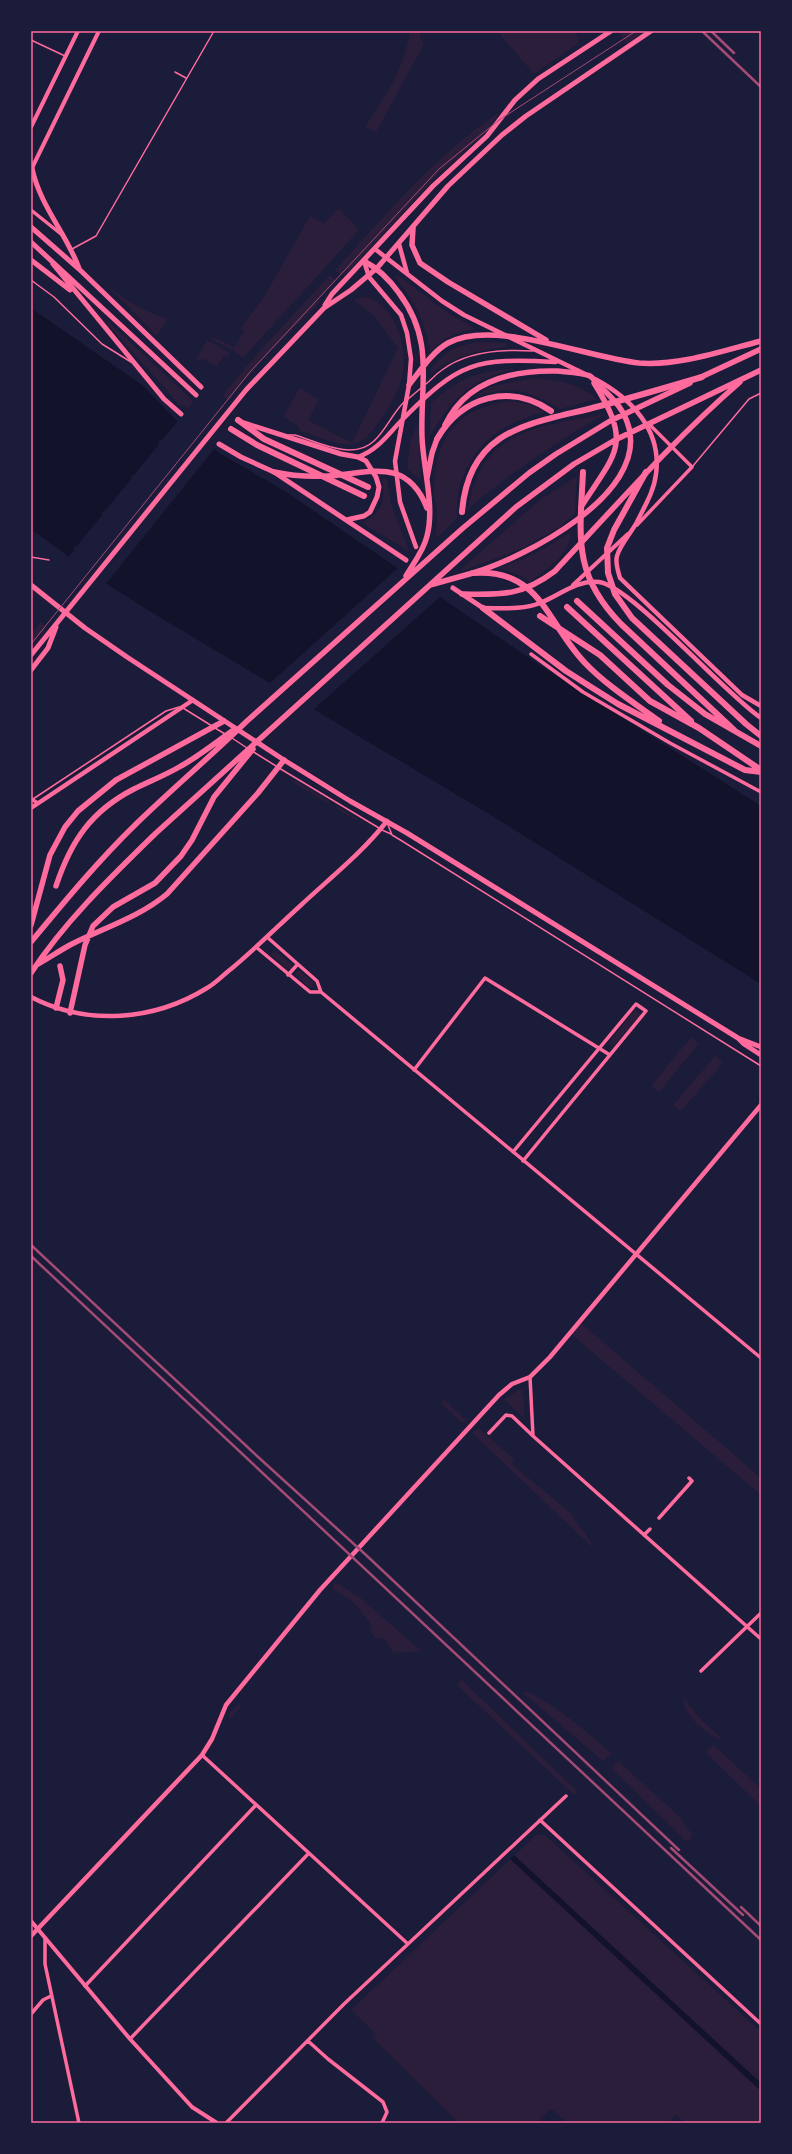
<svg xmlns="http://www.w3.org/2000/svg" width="792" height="2154" font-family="Karla,sans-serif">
	<rect width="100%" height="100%" fill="#1b1b3a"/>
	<path fill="#2a1e3b" d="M 410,31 L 420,31 L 420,36 L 424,44 L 376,132 L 365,127 C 385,98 405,67 410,31 Z
		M 497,31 L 575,31 L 579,43 L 534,74 Z
		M 618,31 L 646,31 L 627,44 Z
		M 500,112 L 484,134 L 438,175 L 346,274 L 344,272 L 341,275 L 335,270 C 387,214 436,154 500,112 Z
		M 339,208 L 359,230 L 243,358 L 233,350 L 244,331 L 240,329 L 264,297 L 310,216 L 324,223 Z
		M 330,275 L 336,281 L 318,300 L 320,302 L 261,361 L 228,400 L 222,396 L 256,355 Z
		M 397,275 L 448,313 L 476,329 C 456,332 444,338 430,352 C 425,319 415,303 395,277 Z
		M 104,282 C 123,300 144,311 168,319 L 157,336 Z
		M 368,297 C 398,309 411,354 400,384 C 395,397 387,412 378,423 C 371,433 364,444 350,444 C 334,445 315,435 300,431 L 298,426 L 283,416 L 300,388 L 319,400 L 308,420 L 352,443 L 398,348 L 375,317 L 353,299 Z
		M 108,321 L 193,401 L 188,409 L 183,404 L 181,406 L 107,324 Z
		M 213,337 L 234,347 L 232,350 L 211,339 Z
		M 207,340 L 230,353 L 227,357 L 224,355 L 217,367 L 202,358 L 200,362 L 196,359 Z
		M 480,342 L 506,343 L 507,347 C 478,350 454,356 431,374 L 431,368 C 448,350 455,346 480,342 Z
		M 516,368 C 470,381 454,395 430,436 L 431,403 C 460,378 477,371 516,368 Z
		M 535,378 C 560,380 578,384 597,399 L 560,409 C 524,388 510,385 471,398 L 492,386 Z
		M 510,401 L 528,404 L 545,412 C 501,423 472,444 459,489 C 456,498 458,510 457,517 C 455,522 440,535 436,539 C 436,531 437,523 437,515 C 437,506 433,496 434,487 C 436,436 458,408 510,401 Z
		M 605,414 C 555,443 512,472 468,509 C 470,500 471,491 475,482 C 496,426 555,424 605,414 Z
		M 418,422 L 421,480 L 407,469 L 410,443 Z
		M 577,476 L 575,515 L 563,523 L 564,525 L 523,548 L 462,571 L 461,569 L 540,500 Z
		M 382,477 L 387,479 L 391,504 L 409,551 L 362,523 C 383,510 386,502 382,477 Z
		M 571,532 C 570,554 547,569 530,582 L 519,575 L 500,568 L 533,555 Z
		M 41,622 L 47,627 L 35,642 L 31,639 L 31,634 Z
		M 295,780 L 330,802 L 329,804 L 294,783 Z
		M 337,806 L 358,819 L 357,821 L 336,808 Z
		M 275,951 L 292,964 L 291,969 L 287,969 L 271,955 Z
		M 297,971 L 300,971 L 313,982 L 313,987 L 309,988 L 295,975 Z
		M 635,1009 L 641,1014 L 614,1046 L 608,1044 Z
		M 691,1037 L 699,1044 L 659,1092 L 651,1086 Z
		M 715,1056 L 723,1063 L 681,1111 L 673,1105 Z
		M 580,1322 L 761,1478 L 761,1495 L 571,1334 Z
		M 520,1389 L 524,1392 L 521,1395 L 524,1396 L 524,1418 L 504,1399 Z
		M 445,1400 L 466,1420 L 462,1423 L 441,1403 Z
		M 478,1428 L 514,1459 L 512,1464 L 574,1516 L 573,1518 L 588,1537 L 593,1548 L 472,1433 Z
		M 336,1582 L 362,1599 L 421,1651 L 394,1653 L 384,1638 L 375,1638 L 371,1632 L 371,1624 L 353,1602 L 332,1588 Z
		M 462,1680 L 577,1791 L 574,1795 L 457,1685 Z
		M 526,1691 C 557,1706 586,1731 612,1754 L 603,1761 L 523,1693 Z
		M 682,1697 L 700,1718 L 723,1740 C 712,1738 693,1722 688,1713 C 685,1709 684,1702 682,1697 Z
		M 238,1704 L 241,1707 L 230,1719 L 229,1714 Z
		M 714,1745 L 761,1789 L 761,1806 L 707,1754 L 708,1748 Z
		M 618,1761 L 679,1816 L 692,1834 L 689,1841 L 686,1841 L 611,1768 Z
		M 536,1835 L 545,1835 L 761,2032 L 761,2123 L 686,2123 L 676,2115 L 669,2123 L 568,2123 L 551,2109 L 536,2123 L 459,2123 L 373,2038 L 376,2034 L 351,2010 Z"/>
	<path fill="#12122b" d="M 31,308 L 142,385 L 177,421 L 221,454 L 286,492 L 544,668 L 761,806 L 761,984 L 499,820 L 146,609 L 101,580 L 31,529 Z
		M 514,1855 L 761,2083 L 761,2091 L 510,1859 Z"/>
	<path fill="#1b1b3a" d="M 179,420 L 215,448 L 105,585 L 67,559 L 74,550 L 74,547 L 77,546 L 102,515 L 102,512 L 105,511 L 131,479 L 131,476 L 134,475 L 159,444 L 159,441 L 162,440 Z
		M 399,567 L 441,596 L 313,710 L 269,684 Z"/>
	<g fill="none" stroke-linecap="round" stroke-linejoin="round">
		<path stroke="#ff6b9d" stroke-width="1.5" d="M 31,40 L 65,56
			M 175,72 L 186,78
			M 72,249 L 96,236 L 214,31
			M 31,280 L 54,297 L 102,344 L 131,362
			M 426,384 C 431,380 436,374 442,370 C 467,351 503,349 533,351
			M 407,400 L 421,388
			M 288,435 L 295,435 C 318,442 353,461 374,441 C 386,430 392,414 404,402
			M 692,467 L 749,399 L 761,393
			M 31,557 L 49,560
			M 183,708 L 212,726
			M 215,728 L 225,734
			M 232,738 L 247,748
			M 252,751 L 276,766
			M 279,768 L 379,828
			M 33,799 L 166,711 L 179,707
			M 388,825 L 392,835 L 402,841 L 761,1066
			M 382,830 L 391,834"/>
		<path stroke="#ff6b9d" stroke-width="3.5" d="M 31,210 L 61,234
			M 637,525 L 692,467 L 649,424
			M 531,654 L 583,692 L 670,743 L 761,792
			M 31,799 L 38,803
			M 267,937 L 317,981 L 321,992 L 761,1358
			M 256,947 L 310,992 L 321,992
			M 288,975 L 297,965
			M 414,1070 L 485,978 L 610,1055
			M 513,1152 L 636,1004 L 646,1011 L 523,1161
			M 530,1377 L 533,1436 L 761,1639
			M 489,1433 L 506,1415 L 512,1416 L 533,1436
			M 659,1518 L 692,1481 L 689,1478
			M 644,1535 L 650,1529
			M 701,1671 L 761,1613
			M 202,1755 L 408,1944
			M 540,1820 L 761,2024
			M 45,1939 L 45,1964 L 79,2123
			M 85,1986 L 256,1805
			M 31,2014 L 43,2000 L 51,1996
			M 130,2039 L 309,1853
			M 308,2041 L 328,2059 L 383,2102 L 387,2112 L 382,2123
			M 226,2123 L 344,2004 L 566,1796"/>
		<path stroke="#ff6b9d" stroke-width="4" d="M 31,127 L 78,31
			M 31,170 L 99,31
			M 573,585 L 628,534
			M 31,1921 L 130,2039 L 192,2107 L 217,2123"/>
		<path stroke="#ff6b9d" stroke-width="4.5" d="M 399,244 L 407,273
			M 375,249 L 442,301 L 464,315 L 583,373
			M 364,261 L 369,277 L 401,315 L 407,333 L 411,359 L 409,385 L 395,461 L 400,502 L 416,547
			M 595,379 C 631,398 662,430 656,474 C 654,492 644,507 637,522 C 631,533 620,545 617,556 C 615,563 618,571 620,578 L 742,695 L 761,706
			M 358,457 C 378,450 388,434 402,420 C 460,361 475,358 556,362
			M 483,608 C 502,608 523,610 540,603 C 561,595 575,580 599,582 C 631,586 725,694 761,718
			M 31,808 L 193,700
			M 31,997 C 87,1026 154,1021 207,988 C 216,983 223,975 231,969 C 255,949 277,927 300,906 C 330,878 362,853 387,821
			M 31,1936 L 202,1755 L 212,1739 L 226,1705 L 320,1590 L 499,1395 L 512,1384 L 530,1377 L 550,1357 L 761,1105"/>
		<path stroke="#ff6b9d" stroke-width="5" d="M 32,168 C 40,206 66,233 79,268
			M 31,227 L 79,269 L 201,387
			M 31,242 L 196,395
			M 31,260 L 70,290
			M 53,264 L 164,399 L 181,414
			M 325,305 L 332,294 L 433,186 L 487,136 L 515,100 L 538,79 L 611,31
			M 244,423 L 341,454 L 358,457 L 366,461 L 376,477 L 379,487 L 377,497 L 370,512 L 364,516 L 346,520
			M 219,444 L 241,457 L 274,472 L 406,560
			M 31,585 L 85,628 L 127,657 L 284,760 L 350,801 L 407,833 L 738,1038 L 761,1047
			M 453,588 L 483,608
			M 31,655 L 246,390 L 324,308 L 351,290 L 377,268 L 448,186 L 502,135 L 526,116 L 651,31
			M 31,670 L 48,648 L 56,627
			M 738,1038 L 744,1044 L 761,1055"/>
		<path stroke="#ff6b9d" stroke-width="5.5" d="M 413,228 L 412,245 L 420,263 L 448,282 L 546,340
			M 364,261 C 379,269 389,279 399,293 C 435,341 420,383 422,437 C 423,467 435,507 427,536 C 424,550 413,564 406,576
			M 699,378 L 761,349
			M 409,385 C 420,371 432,352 448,343 C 493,318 588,358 639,363 C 679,366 722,351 761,341
			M 274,472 C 292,476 309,477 328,476 C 370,473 407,457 427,508
			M 427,478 L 432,453 L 437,439
			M 581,507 C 616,452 633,445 594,383
			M 430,585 C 444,581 459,577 473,573 C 526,557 646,495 629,428 C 624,409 614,400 601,387 C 597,383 594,379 590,376 C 582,372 566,372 557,371 C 512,370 466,381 445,425
			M 462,594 C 501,595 522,596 555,571 C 615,507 673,440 740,382
			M 56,886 C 71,841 91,811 134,789 C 150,781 166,775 181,766 C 199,756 215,743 232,731
			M 31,925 L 50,855 L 65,827 L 78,811 L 116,780 L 224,721
			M 31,942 C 65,901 98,861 136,824 C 172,789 211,756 247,721 L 463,528 L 529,473 L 556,454 L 610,421 L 690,383
			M 38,964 C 49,958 59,951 70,945 C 103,928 138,918 167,894 L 258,793 L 284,760
			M 31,973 C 65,921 112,876 156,833 L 516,507 L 574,464 L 615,440 L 761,370
			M 56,1008 L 63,980 L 60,966
			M 70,1013 L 85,945 L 93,926 L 113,907 L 155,883 L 181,856 L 192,840 L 214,797 L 253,749"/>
		<path stroke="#ff6b9d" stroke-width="6" d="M 238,420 L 264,439 L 368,487
			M 231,429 L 257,445 L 364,496
			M 437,439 C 462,396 510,383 551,411
			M 583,472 C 580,536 572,574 621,624 L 734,730
			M 646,472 L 614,530 L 607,548 L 608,573 L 615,594 L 632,618 L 746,724 L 761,736
			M 462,512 C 469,426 533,424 600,406 C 634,397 668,387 702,377
			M 473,573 C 541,568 547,624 585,663 C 606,685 634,703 659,721
			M 577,601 L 668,685 L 705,714 L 761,746
			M 567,607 L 691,721
			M 483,608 L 566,671 L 591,687 L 618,704 L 745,770 L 761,772
			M 540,616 L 600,655 L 650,701 L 699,728 L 761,770"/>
		<path stroke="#a44b75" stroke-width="1" d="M 31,644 L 250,372 L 439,169 L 499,120 L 636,31"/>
		<path stroke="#a44b75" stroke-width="2.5" d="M 702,31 L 761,87
			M 711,31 L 734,53
			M 31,1245 L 257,1456 L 366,1555 L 679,1850
			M 31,1256 L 761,1940
			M 671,1848 L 743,1915
			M 741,1907 L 761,1926"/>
	</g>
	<rect width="792" height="2154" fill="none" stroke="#1b1b3a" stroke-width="64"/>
	<rect x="32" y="32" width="728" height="2090" fill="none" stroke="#ff6b9d" stroke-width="1.5"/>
</svg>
